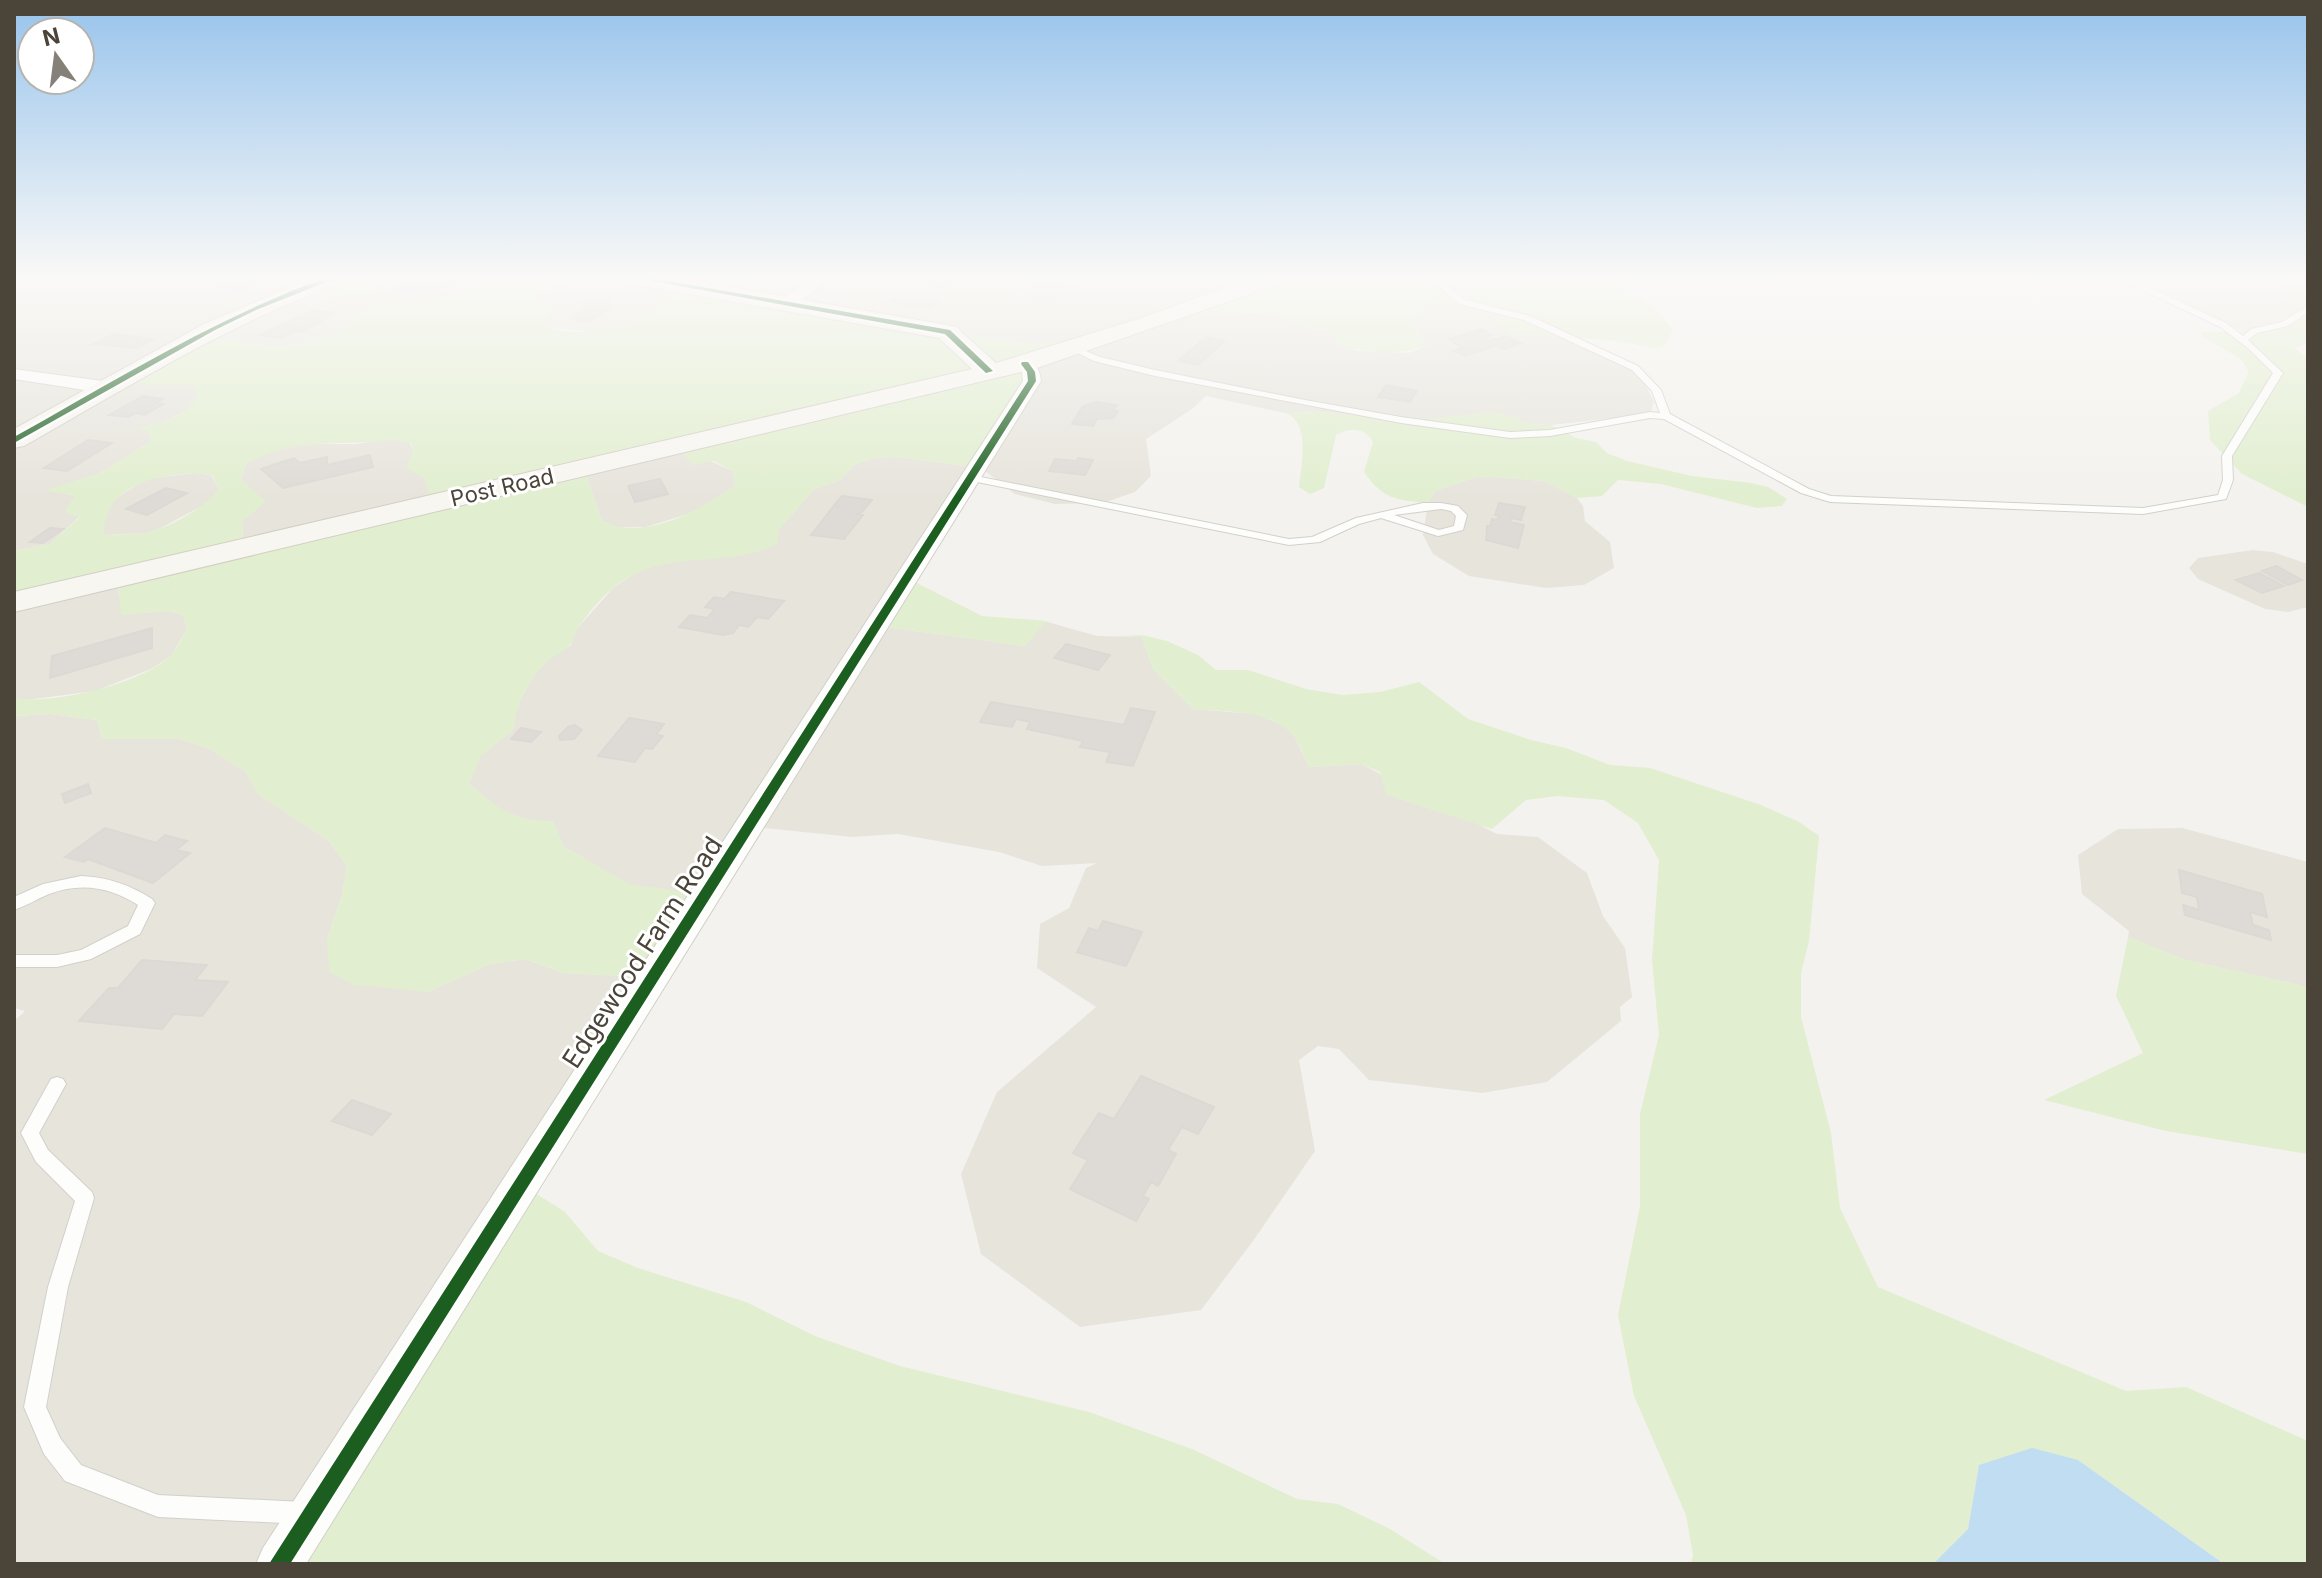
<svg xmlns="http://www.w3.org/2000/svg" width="2322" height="1578" font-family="Inter,sans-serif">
	<rect width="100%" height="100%" fill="#f4f2ee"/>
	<path fill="#e7e4dc" d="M 14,276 L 336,276 L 320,299 L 344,294 L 365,294 L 381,276 L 486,278 L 477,287 L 453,296 L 411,303 L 386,300 L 369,308 L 340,329 L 305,343 L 278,347 L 247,344 L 176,384 L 194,385 L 198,395 L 192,408 L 162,423 L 138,428 L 150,432 L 150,442 L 98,474 L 48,490 L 75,496 L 69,514 L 80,516 L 50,544 L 14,551 Z
		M 569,276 L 1277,276 L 1235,312 L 1277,315 L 1333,335 L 1338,338 L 1335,344 L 1359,351 L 1409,353 L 1428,345 L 1412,325 L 1411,317 L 1428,309 L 1430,304 L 1457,300 L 1486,304 L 1551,336 L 1579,340 L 1626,362 L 1644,382 L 1654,402 L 1650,414 L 1551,425 L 1528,424 L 1508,415 L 1411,421 L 1318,412 L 1285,413 L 1206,396 L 1192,409 L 1146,439 L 1151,476 L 1135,492 L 1103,503 L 1055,504 L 1015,494 L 977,465 L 1031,370 L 1094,339 L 1046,344 L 1012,342 L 700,288 L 666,300 L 654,313 L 620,326 L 591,331 L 549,328 L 545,324 L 534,295 Z
		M 1436,276 L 1550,276 L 1514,288 L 1474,292 L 1441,290 L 1433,280 Z
		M 2119,276 L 2308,276 L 2308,312 L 2300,315 L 2290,325 L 2248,331 L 2239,330 Z
		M 393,439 L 410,443 L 433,500 L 243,545 L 242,522 L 259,498 L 241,480 L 246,464 L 263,454 L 302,444 L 355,444 Z
		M 674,445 L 733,471 L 735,486 L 694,512 L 646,527 L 616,527 L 602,521 L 584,468 Z
		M 896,457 L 973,467 L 879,626 L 1025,646 L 1044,621 L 1097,636 L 1142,637 L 1153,669 L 1193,709 L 1256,714 L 1282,725 L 1294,735 L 1309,767 L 1361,764 L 1497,834 L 1538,837 L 1587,873 L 1603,916 L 1625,948 L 1632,997 L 1620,1007 L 1621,1021 L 1547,1082 L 1482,1093 L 1369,1080 L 1339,1049 L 1318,1046 L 1299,1060 L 1315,1151 L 1253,1241 L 1201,1310 L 1080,1327 L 981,1254 L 961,1174 L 997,1092 L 1096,1007 L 1037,968 L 1040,924 L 1069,908 L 1086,868 L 1097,863 L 1042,866 L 999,852 L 898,834 L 852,837 L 754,827 L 690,893 L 629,885 L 563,846 L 553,821 L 529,821 L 502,811 L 469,784 L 480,756 L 513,730 L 517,706 L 534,675 L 549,659 L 571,645 L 576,630 L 613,588 L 637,572 L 659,563 L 696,558 L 776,539 L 780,528 L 814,489 L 840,480 L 854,465 L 873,458 Z
		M 193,473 L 211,475 L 219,489 L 209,502 L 161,528 L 147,533 L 104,535 L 104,519 L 111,502 L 127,491 L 148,479 Z
		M 1479,476 L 1545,481 L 1577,498 L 1583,506 L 1585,521 L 1610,542 L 1614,568 L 1584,585 L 1546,588 L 1469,576 L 1433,554 L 1423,535 L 1428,503 L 1435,491 Z
		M 2253,550 L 2273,552 L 2308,564 L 2308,607 L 2288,612 L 2265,609 L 2198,579 L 2189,568 L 2198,558 Z
		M 116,579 L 122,614 L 168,611 L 183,615 L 187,629 L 171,656 L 151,669 L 95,691 L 26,700 L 14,698 L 14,601 Z
		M 50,714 L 97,720 L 102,739 L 180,739 L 208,748 L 246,772 L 258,794 L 329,841 L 347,866 L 342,895 L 327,939 L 427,992 L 490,964 L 525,959 L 564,973 L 643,977 L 279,1564 L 14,1564 L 14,1021 L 25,1011 L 14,1008 L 14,716 Z
		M 2182,828 L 2308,862 L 2308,987 L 2185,960 L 2128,937 L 2129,931 L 2082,894 L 2078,855 L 2118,829 Z"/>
	<path fill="#e1eecf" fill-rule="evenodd" d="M 336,276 L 381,276 L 382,277 L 365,294 C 334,294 326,302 295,291 Z
		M 486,276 L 569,276 L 534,295 L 538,303 L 554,306 L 545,324 C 565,342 632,325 654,313 C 659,310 662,303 667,300 C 673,294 681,290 688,286 L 1012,342 L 1046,344 L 1097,338 L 1031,370 L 973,467 L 896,457 L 873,458 L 854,465 L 840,480 L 814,489 L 780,528 L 777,544 C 723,571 665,546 613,588 C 600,599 586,615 577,630 C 574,635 573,642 569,646 C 563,652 555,655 549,660 C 528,679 517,703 513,730 L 481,756 L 469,784 C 499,809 513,821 553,821 L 563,846 L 629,884 L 700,894 L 643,977 L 564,973 L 525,959 L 490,964 L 427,992 L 354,985 L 329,972 L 327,939 L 342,895 L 347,866 L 329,841 L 258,794 L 246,772 L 208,748 L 180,739 L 102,739 L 97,720 L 50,714 L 14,716 L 14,698 C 52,705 142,684 170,656 C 177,649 182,638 187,629 L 183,615 L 168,611 L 121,615 L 117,579 L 14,601 L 14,551 L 50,544 L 80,517 L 69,514 L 66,509 L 75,496 L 46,490 L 98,474 L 150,442 L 149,432 L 136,428 C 160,423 186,419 198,395 L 193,385 L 154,385 L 122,381 L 207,336 L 278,347 L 305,343 L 340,329 L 369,308 L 387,300 L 411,303 L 453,296 L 477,287 ZM 393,440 L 411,443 L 413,451 L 406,467 L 424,479 L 432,500 L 243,545 L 242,522 L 266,501 L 241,480 L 246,464 C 293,437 343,446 393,440 ZM 674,445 L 694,465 L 714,461 L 733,471 L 735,486 C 698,510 647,542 602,521 L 584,468 ZM 193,473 L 212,475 L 219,489 C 205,507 171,527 149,532 C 135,535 119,534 104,535 C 103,486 154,476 193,473 Z
		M 1277,276 L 1436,276 L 1433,280 L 1441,290 L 1474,292 L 1514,288 L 1550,276 L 1609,281 L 1656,309 L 1673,330 L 1665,345 L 1654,348 L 1618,341 L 1511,333 L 1496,322 L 1498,311 C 1477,298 1455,300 1430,304 L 1428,309 L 1412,317 L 1412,326 L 1428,345 C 1398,357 1365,352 1334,344 L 1338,337 L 1277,315 L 1245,311 L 1213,316 L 1191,306 Z
		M 2308,312 L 2308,343 L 2294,348 L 2308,359 L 2308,507 L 2242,474 L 2210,440 L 2208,411 L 2238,394 L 2249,372 L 2241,359 L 2203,337 L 2201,332 L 2248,331 L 2290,325 Z
		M 1318,412 L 1411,421 L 1491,412 L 1508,415 L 1528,424 L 1551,425 L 1576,438 L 1596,442 L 1607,453 L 1627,461 L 1692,476 L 1751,483 L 1768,487 L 1787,499 L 1782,506 L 1757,508 L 1661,484 L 1618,480 L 1602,496 L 1577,498 L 1545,481 L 1479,476 L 1435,491 L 1428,503 C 1395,500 1383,499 1364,472 L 1373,442 C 1365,427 1350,427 1336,435 L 1324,488 L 1310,494 L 1299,487 C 1301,465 1311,424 1286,413 Z
		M 909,579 L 982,616 L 1047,621 L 1025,646 L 879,626 Z
		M 1142,635 L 1167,641 L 1198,655 L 1216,670 L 1248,670 L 1306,689 L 1343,695 L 1380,692 L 1419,682 L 1468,719 L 1531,740 L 1566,748 L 1610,765 L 1650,768 L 1761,805 L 1799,822 L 1819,836 L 1809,941 L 1801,973 L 1801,1017 L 1831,1133 L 1840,1208 L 1878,1287 L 2126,1391 L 2186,1387 L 2308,1441 L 2308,1564 L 2224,1564 L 2078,1460 L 1979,1465 L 1968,1529 L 1933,1564 L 1691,1564 L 1693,1555 L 1686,1515 L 1634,1396 L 1618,1315 L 1640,1206 L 1640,1114 L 1659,1035 L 1652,960 L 1659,860 L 1638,823 L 1604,800 L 1557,796 L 1526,800 L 1492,829 L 1386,795 L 1380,772 L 1361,764 L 1309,767 C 1304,756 1299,741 1291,733 C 1266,709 1225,712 1193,709 L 1153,669 L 1142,637 L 1118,636 Z
		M 2128,937 L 2185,960 L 2308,987 L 2308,1154 L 2166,1131 L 2044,1100 L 2143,1053 L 2116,996 Z
		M 521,1184 L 565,1212 L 598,1251 L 638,1268 L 746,1302 L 815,1336 L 900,1366 L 1089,1412 L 1192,1449 L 1297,1499 L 1338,1504 L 1390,1529 L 1445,1564 L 279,1564 Z"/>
	<path fill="#c0ddf1" d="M 2032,1448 L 2078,1460 L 2224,1564 L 1933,1564 L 1968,1529 L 1979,1465 Z"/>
	<path fill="#dedbd6" stroke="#dcd9d4" stroke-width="2" d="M 229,276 L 264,276 L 222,298 L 200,296 L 224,284 L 216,283 Z
		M 427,276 L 428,280 L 452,276 L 455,285 L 400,293 L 398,285 L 406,284 L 404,279 Z
		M 940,276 L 951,276 L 957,277 L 943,287 L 929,284 Z
		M 1049,277 L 1064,285 L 1075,286 L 1081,294 L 1037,303 L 1026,293 L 1040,290 L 1029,280 Z
		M 922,291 L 934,293 L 927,298 L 940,301 L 931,308 L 912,307 L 889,301 L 895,297 L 915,296 Z
		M 599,295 L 613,297 L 601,303 L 616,306 L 587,322 L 571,318 L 591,305 L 582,303 Z
		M 313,310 L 334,313 L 303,332 L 296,331 L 282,338 L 260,335 Z
		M 1481,329 L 1492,335 L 1482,337 L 1489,341 L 1506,336 L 1521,343 L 1504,349 L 1494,346 L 1466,356 L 1453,351 L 1462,348 L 1449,339 Z
		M 114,334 L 139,337 L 153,340 L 137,348 L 93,344 Z
		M 1206,337 L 1225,341 L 1198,365 L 1178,361 Z
		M 1386,385 L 1417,391 L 1410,402 L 1378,397 Z
		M 143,396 L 163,399 L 156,403 L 163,404 L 144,415 L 136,413 L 128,417 L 109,415 Z
		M 1096,402 L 1117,405 L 1113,410 L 1118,411 L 1114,418 L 1097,419 L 1093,426 L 1072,424 L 1082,407 Z
		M 88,440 L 112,443 L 67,471 L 44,468 Z
		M 370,455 L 373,467 L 283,488 L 261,469 L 294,458 L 300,463 L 327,457 L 327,465 Z
		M 1078,458 L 1093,460 L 1085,475 L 1049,471 L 1055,459 L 1076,461 Z
		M 660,479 L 668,494 L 635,502 L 628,486 Z
		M 166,488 L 187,493 L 147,515 L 126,509 Z
		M 842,496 L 872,500 L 862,512 L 856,514 L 863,515 L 844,539 L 811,535 L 833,507 L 837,508 L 839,506 L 834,505 Z
		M 1499,503 L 1525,507 L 1521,520 L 1511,518 L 1510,522 L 1524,525 L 1518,548 L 1486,540 L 1487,526 L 1490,526 L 1492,519 L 1497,520 L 1499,516 L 1495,515 Z
		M 50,528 L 63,529 L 43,543 L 30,542 Z
		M 2276,566 L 2302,580 L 2288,585 L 2262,571 Z
		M 2259,573 L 2284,586 L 2262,593 L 2236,580 Z
		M 731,592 L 784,601 L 768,619 L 757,617 L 748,627 L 739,625 L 733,633 L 723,635 L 679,627 L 690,615 L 707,618 L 715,609 L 705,607 L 714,597 L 724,599 Z
		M 152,628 L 152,648 L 50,678 L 52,656 Z
		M 1066,644 L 1110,655 L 1098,670 L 1054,658 Z
		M 991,702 L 1124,725 L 1131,708 L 1155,712 L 1133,766 L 1106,762 L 1110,752 L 1080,747 L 1083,741 L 1027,729 L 1030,722 L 1016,719 L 1012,727 L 980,722 Z
		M 629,718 L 664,724 L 656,735 L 663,736 L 652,749 L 645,748 L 635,762 L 598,756 Z
		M 575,725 L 582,730 L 574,739 L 560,740 L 559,736 L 568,727 Z
		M 521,728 L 541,732 L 531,742 L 511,739 Z
		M 88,784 L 91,793 L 65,803 L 62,794 Z
		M 105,828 L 156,843 L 165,835 L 187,841 L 176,850 L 190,853 L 153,883 L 88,859 L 84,862 L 65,857 Z
		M 2179,870 L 2262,894 L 2267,917 L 2250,912 L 2253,925 L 2269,930 L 2271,940 L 2185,915 L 2183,905 L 2199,910 L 2197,897 L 2182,893 Z
		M 1103,921 L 1142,932 L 1126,966 L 1077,952 L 1089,928 L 1098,931 Z
		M 142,960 L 207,965 L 195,980 L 228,982 L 202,1016 L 174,1014 L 162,1029 L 79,1021 L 109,988 L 118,988 Z
		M 1141,1076 L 1214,1107 L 1198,1134 L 1182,1127 L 1168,1150 L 1176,1154 L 1158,1186 L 1151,1182 L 1143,1196 L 1149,1199 L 1136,1221 L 1070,1189 L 1088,1160 L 1073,1153 L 1099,1113 L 1114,1119 Z
		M 352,1100 L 391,1114 L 372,1135 L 332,1121 Z"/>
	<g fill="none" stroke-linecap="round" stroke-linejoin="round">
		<g stroke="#d2d0cb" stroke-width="2">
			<path id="lane" d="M 1426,276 L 1435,276 L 1465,300 L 1530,316 L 1638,366 L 1661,390 L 1670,414 L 1809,489 L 1831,496 L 2143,508 L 2218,495 L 2223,480 L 2222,456 L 2273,373 L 2248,348 L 2220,327 L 2113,276 L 2124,276 L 2226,323 L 2243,336 L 2251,329 L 2282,322 L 2308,306 L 2308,312 L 2288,326 L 2257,333 L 2248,340 L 2283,373 L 2232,456 L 2233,480 L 2226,499 L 2143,514 L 1830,502 L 1801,493 L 1664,419 L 1650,418 L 1550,436 L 1510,438 L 1401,423 L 1155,376 L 1094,361 L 1070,349 L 1074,346 L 1100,357 L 1155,370 L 1305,400 L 1401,417 L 1510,432 L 1550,430 L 1650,412 L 1660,413 L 1652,391 L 1632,370 L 1524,320 L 1459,304 Z
				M 971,475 L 1289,539 L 1312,537 L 1356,518 L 1423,503 L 1441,503 L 1458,506 L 1467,515 L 1463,530 L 1438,536 L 1381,518 L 1359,524 L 1320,542 L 1289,545 L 967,480 L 967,476 ZM 1441,509 L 1451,511 L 1456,516 L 1454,526 L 1439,530 L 1394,515 Z
				M 81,876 C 108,877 130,885 152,899 L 155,903 L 140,934 L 91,959 L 57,967 L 14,967 L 14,955 L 57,955 L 81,950 L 128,926 L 138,905 C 110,887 81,882 49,894 C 37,899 26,906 14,910 L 14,897 L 43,884 Z
				M 57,1077 L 63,1079 L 66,1084 L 39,1133 L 48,1150 L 92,1192 L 94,1198 L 68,1287 L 46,1407 L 60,1438 L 81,1465 L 158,1495 L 304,1502 L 312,1505 L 315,1513 L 312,1521 L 304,1524 L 158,1517 L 65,1481 L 44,1454 L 24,1407 L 48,1287 L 75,1201 L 36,1162 L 21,1133 L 51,1079 Z"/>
		</g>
		<g stroke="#d2d0cb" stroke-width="2">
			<path id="street" d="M 814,276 L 832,276 L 792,307 L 780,307 L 778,304 L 780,301 Z
				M 1025,359 C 1036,361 1040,371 1041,381 L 306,1564 L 256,1564 L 263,1548 L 1023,381 L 1022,372 L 1016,364 Z
				M 14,369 L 110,382 L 119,388 L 110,394 L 14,379 Z"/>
		</g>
		<g stroke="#d3cfc5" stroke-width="2">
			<path id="secondary" d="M 316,276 L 349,276 L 346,281 C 231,322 130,386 24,446 L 14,448 L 14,429 L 204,324 Z
				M 616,276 L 667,276 L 947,325 L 956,327 L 996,363 L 1141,318 L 1258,276 L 1291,276 L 1288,281 L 1034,369 L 14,612 L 14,592 L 972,369 L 939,338 L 627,283 Z
				M 2288,276 L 2308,276 L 2308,286 L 2291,281 Z"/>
		</g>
		<use href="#lane" fill="#fdfdfc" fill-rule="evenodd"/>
		<use href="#street" fill="#fdfdfc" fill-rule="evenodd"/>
		<use href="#secondary" fill="#f7f6f1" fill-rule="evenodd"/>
		<g stroke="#fff" stroke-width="5">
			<path id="cycleway" d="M 331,276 L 341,276 L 256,310 L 215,330 L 14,443 L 14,437 C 118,379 218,316 331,276 Z
				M 624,276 L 639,276 L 950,330 L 993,371 L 986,373 L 945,334 Z
				M 1022,362 L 1028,362 L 1035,372 L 1036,381 L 290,1564 L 269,1564 L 1028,381 L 1027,372 L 1021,364 Z"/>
		</g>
		<use href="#cycleway" fill="#1b5e20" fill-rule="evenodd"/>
	</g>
	<linearGradient id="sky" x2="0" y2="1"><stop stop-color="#98c4ec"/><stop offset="0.56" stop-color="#faf9f7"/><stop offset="1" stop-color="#faf9f7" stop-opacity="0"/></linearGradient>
	<rect width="2322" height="497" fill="url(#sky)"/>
	<g text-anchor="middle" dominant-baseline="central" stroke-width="6" stroke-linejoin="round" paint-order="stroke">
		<g font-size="22" fill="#4b4439" stroke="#fff">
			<text transform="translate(502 487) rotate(-13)">Post Road</text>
		</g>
		<g font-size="26" fill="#4b4439" stroke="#fff">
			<text transform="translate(642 952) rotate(-57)">Edgewood Farm Road</text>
		</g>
	</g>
	<rect width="2322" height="1578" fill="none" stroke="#4b4439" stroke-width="32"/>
	<g transform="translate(56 56) rotate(346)"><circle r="38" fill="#ffffff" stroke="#b7b4b0" stroke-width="2"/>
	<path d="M0-6L14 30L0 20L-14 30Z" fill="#868178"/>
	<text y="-12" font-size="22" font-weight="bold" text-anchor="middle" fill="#4b4439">N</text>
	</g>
</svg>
